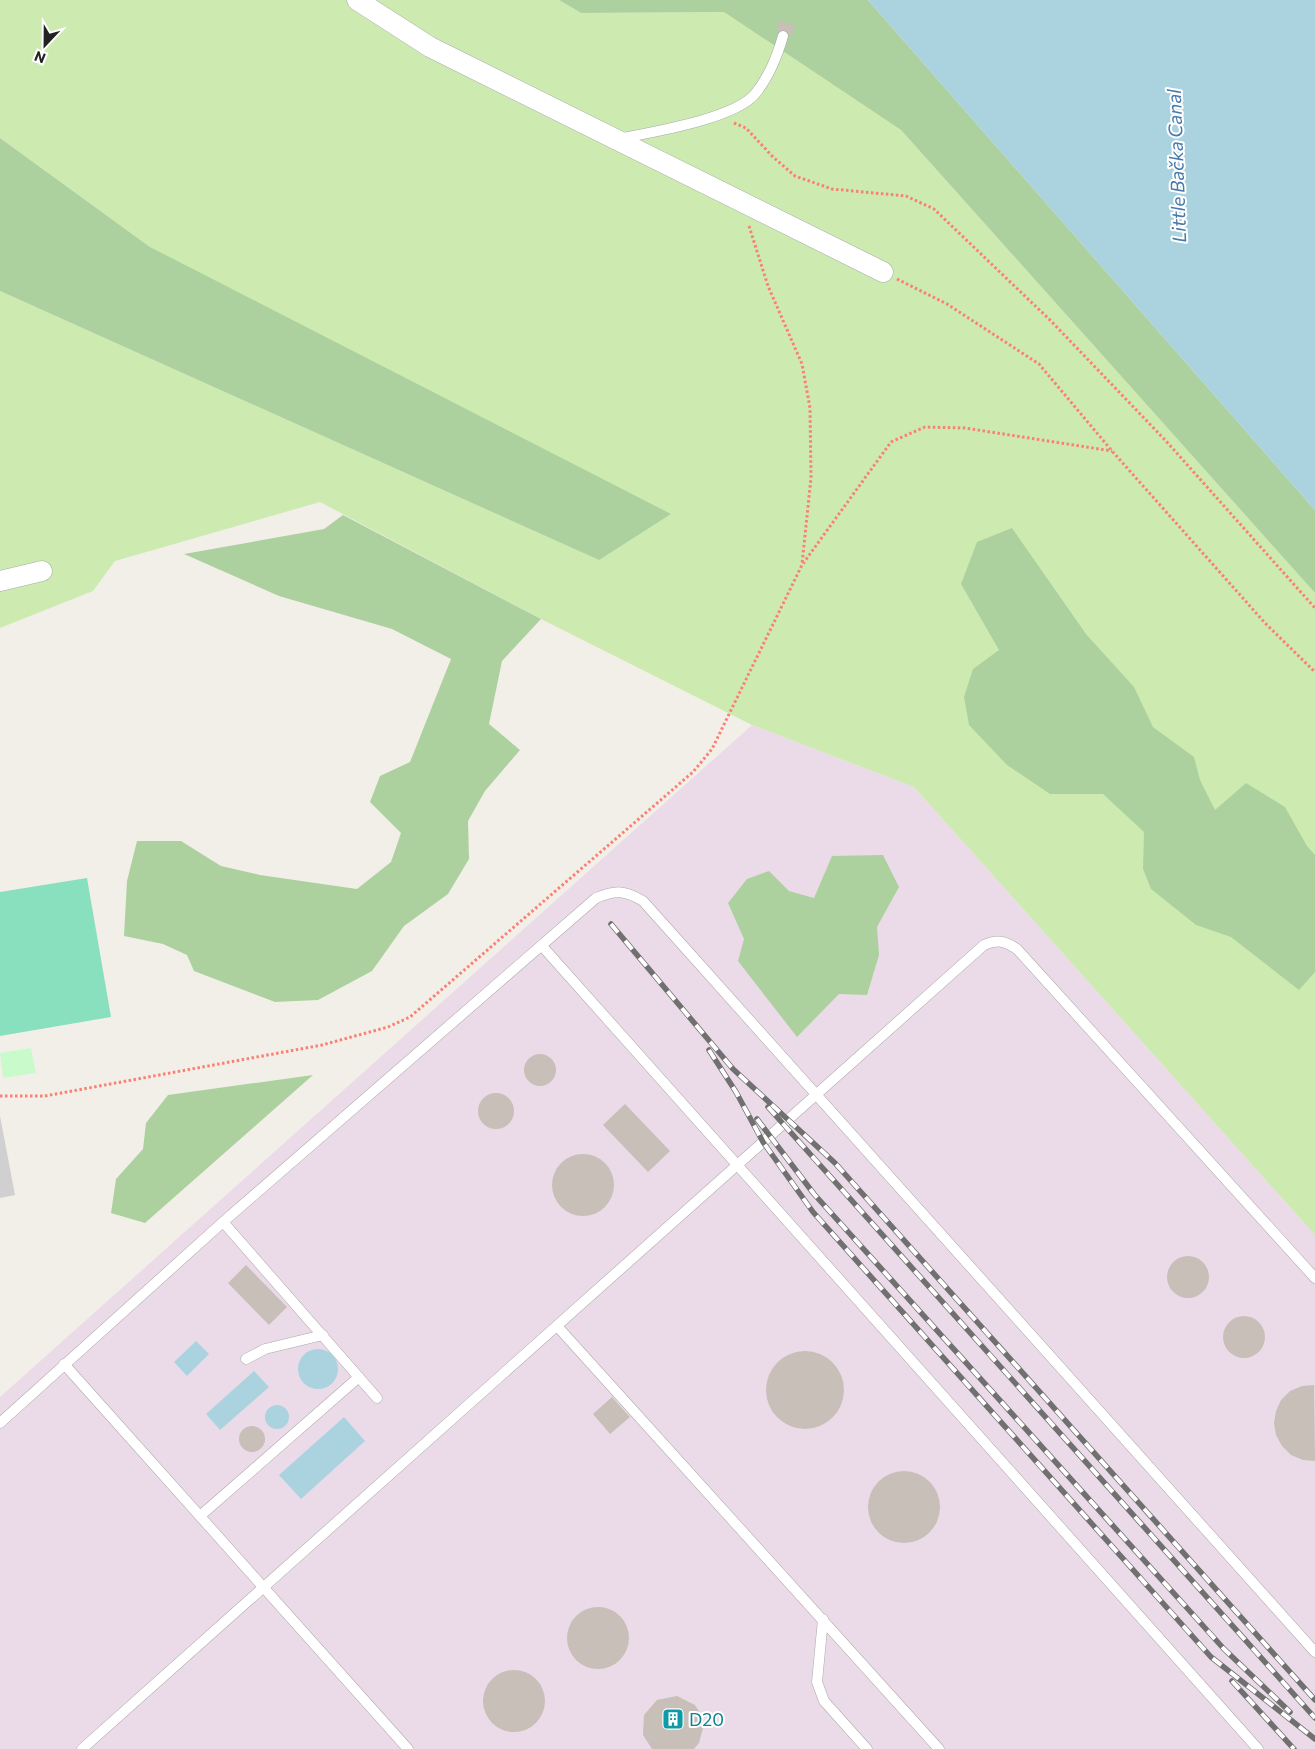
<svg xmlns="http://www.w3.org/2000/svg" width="1315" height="1749" font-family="Commissioner,sans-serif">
	<rect width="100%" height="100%" fill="#f2efe9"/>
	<path fill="#ebdbe8" d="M 752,725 L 914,787 L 1315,1235 L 1315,1749 L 0,1749 L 0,1397 Z"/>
	<path fill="#d0d0d0" d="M 0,1116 L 15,1195 L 0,1198 Z"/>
	<path fill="#cdebb0" d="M 0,0 L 559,0 L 581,13 L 724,12 L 901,130 L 1315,593 L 1315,1235 L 914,787 L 752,725 L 541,619 L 320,502 L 115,561 L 93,591 L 0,628 L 0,291 L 599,560 L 150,247 L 0,138 Z"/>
	<path fill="#add19e" d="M 559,0 L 868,0 L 1315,510 L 1315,593 L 901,130 L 724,12 L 581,13 Z
		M 0,138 L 150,247 L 671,514 L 599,560 L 0,291 Z
		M 343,515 L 541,619 L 502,661 L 489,724 L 520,750 L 485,791 L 468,821 L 469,859 L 448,894 L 404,926 L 372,971 L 318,1000 L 275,1002 L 194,971 L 187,955 L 163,944 L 124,936 L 127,881 L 137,841 L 181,841 L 221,866 L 260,875 L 357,889 L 391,862 L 401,833 L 370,802 L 380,776 L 410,762 L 451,659 L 392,629 L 279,596 L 184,554 L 324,529 Z
		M 1012,528 L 1086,634 L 1134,687 L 1153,727 L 1194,757 L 1200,780 L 1215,810 L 1246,783 L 1285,807 L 1307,846 L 1315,855 L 1315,972 L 1299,990 L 1231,937 L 1196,925 L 1151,889 L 1143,869 L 1144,832 L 1103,794 L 1050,794 L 1007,765 L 969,725 L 964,697 L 973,669 L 999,650 L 961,584 L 977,542 Z
		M 883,855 L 899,887 L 877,927 L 879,955 L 867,995 L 839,994 L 797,1037 L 738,961 L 744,939 L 728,903 L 747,879 L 769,871 L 789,891 L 814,898 L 832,856 Z
		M 313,1075 L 145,1223 L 111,1213 L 116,1179 L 143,1149 L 146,1123 L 168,1095 Z"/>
	<path fill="#c8facc" d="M 31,1048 L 36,1073 L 3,1078 L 0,1053 Z"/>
	<path fill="#88e0be" d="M 87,878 L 111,1017 L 0,1036 L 0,892 Z"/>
	<path fill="#aad3df" d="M 868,0 L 1315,0 L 1315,510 Z
		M 196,1341 L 209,1354 L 187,1376 L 174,1362 Z
		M298 1369a20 20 0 1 1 40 0a20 20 0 1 1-40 0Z
		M 254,1371 L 269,1387 L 220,1430 L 206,1414 Z
		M265 1417a12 12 0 1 1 24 0a12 12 0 1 1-24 0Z
		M 344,1417 L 365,1441 L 301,1499 L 279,1475 Z"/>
	<path fill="#c7bfb8" d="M 779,21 L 794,25 L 792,36 L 777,32 Z
		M524 1070a16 16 0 1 1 32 0a16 16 0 1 1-32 0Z
		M478 1111a18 18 0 1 1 36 0a18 18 0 1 1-36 0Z
		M 625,1104 L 670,1151 L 648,1172 L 603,1125 Z
		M552 1185a31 31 0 1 1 62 0a31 31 0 1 1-62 0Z
		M1167 1277a21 21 0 1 1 42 0a21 21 0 1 1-42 0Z
		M 246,1265 L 287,1307 L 269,1325 L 228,1283 Z
		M1223 1337a21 21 0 1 1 42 0a21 21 0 1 1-42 0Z
		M766 1390a39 39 0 1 1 78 0a39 39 0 1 1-78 0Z
		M 1314,1385 L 1315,1461 L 1303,1460 L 1291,1455 L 1282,1446 L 1276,1435 L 1274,1423 L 1276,1411 L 1281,1400 L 1290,1391 L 1302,1386 Z
		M 612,1397 L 630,1417 L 610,1434 L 593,1414 Z
		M239 1439a13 13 0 1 1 26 0a13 13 0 1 1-26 0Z
		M868 1507a36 36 0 1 1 72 0a36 36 0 1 1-72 0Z
		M567 1638a31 31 0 1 1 62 0a31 31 0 1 1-62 0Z
		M483 1701a31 31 0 1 1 62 0a31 31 0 1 1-62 0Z
		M 677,1696 L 695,1705 L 701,1714 L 704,1724 L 699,1743 L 694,1749 L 652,1749 L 643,1735 L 644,1715 L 657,1700 Z"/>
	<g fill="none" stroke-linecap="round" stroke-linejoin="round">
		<g stroke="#a9a9a9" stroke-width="11">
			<path id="service" d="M 618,139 C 652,132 734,119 755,94 C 769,77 777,57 783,36
				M 542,946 L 1258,1749
				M 223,1222 L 377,1398
				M 557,1326 L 939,1749
				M 246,1359 L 265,1349 L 323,1335
				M 64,1364 L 408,1749
				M 0,1423 L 223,1222 L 596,898 C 616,890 624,890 643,901 L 1315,1652
				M 200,1516 L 359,1377
				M 823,1619 L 817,1682 L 824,1701 L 867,1749
				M 82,1749 L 984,945 C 997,939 1005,941 1017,949 L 1315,1278"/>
		</g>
		<g stroke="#a9a9a9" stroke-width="21">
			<path id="minor" d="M 357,0 L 430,47 L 883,272
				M 0,581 L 42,571"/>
		</g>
		<path stroke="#fa8072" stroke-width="3" stroke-dasharray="2.5 2.5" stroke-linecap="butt" d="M 734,123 L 746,128 L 773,157 L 795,176 L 832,189 L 906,196 L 934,209 L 1051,321 L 1166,441 L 1315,608
			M 749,226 L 768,286 L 802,364 L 810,408 L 811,478 L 802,564
			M 897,279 L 947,304 L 1039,364 L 1112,451 L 1265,623 L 1315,672
			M 0,1096 L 45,1096 L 322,1045 L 388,1027 L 410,1017 L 693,772 L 712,749 L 802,565 L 891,442 L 925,427 L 965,428 L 1112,451"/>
		<use href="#service" stroke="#fff" stroke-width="10"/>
		<use href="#minor" stroke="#fff" stroke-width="20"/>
		<g stroke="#707070" stroke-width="5.5">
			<path id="rail" d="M 611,924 L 733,1069 L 835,1163 L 1315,1700
				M 709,1050 L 736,1092 L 763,1142 L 813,1212 L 1211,1657 L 1315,1739
				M 768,1107 L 1315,1718
				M 757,1119 L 814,1194 L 1224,1649 L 1290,1712
				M 1232,1681 L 1294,1749"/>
		</g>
		<use href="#rail" stroke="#fff" stroke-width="4" stroke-dasharray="11" stroke-linecap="butt"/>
	</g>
	<defs>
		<g id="building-square" transform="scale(1.125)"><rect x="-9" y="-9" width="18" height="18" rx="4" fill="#0f9aa8" stroke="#fff"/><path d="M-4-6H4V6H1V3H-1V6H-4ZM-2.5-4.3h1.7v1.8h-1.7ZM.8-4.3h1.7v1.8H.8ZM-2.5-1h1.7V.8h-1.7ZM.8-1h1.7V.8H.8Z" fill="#fff"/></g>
	</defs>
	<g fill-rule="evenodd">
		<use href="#building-square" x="673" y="1719"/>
	</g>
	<g text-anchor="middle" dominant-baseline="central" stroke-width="4" stroke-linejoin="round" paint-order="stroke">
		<g font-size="18" fill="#0d838f" stroke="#fff" text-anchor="start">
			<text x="689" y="1719">D20</text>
		</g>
		<g font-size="19" font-style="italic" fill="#4a7aab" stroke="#fff">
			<text transform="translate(1176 166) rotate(-92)">Little Bačka Canal</text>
		</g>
	</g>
	<g transform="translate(45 45) rotate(202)" stroke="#ffffff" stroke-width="4" paint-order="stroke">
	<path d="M0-4L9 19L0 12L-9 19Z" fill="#222222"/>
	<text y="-8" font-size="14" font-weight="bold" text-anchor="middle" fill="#222222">N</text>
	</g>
</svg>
